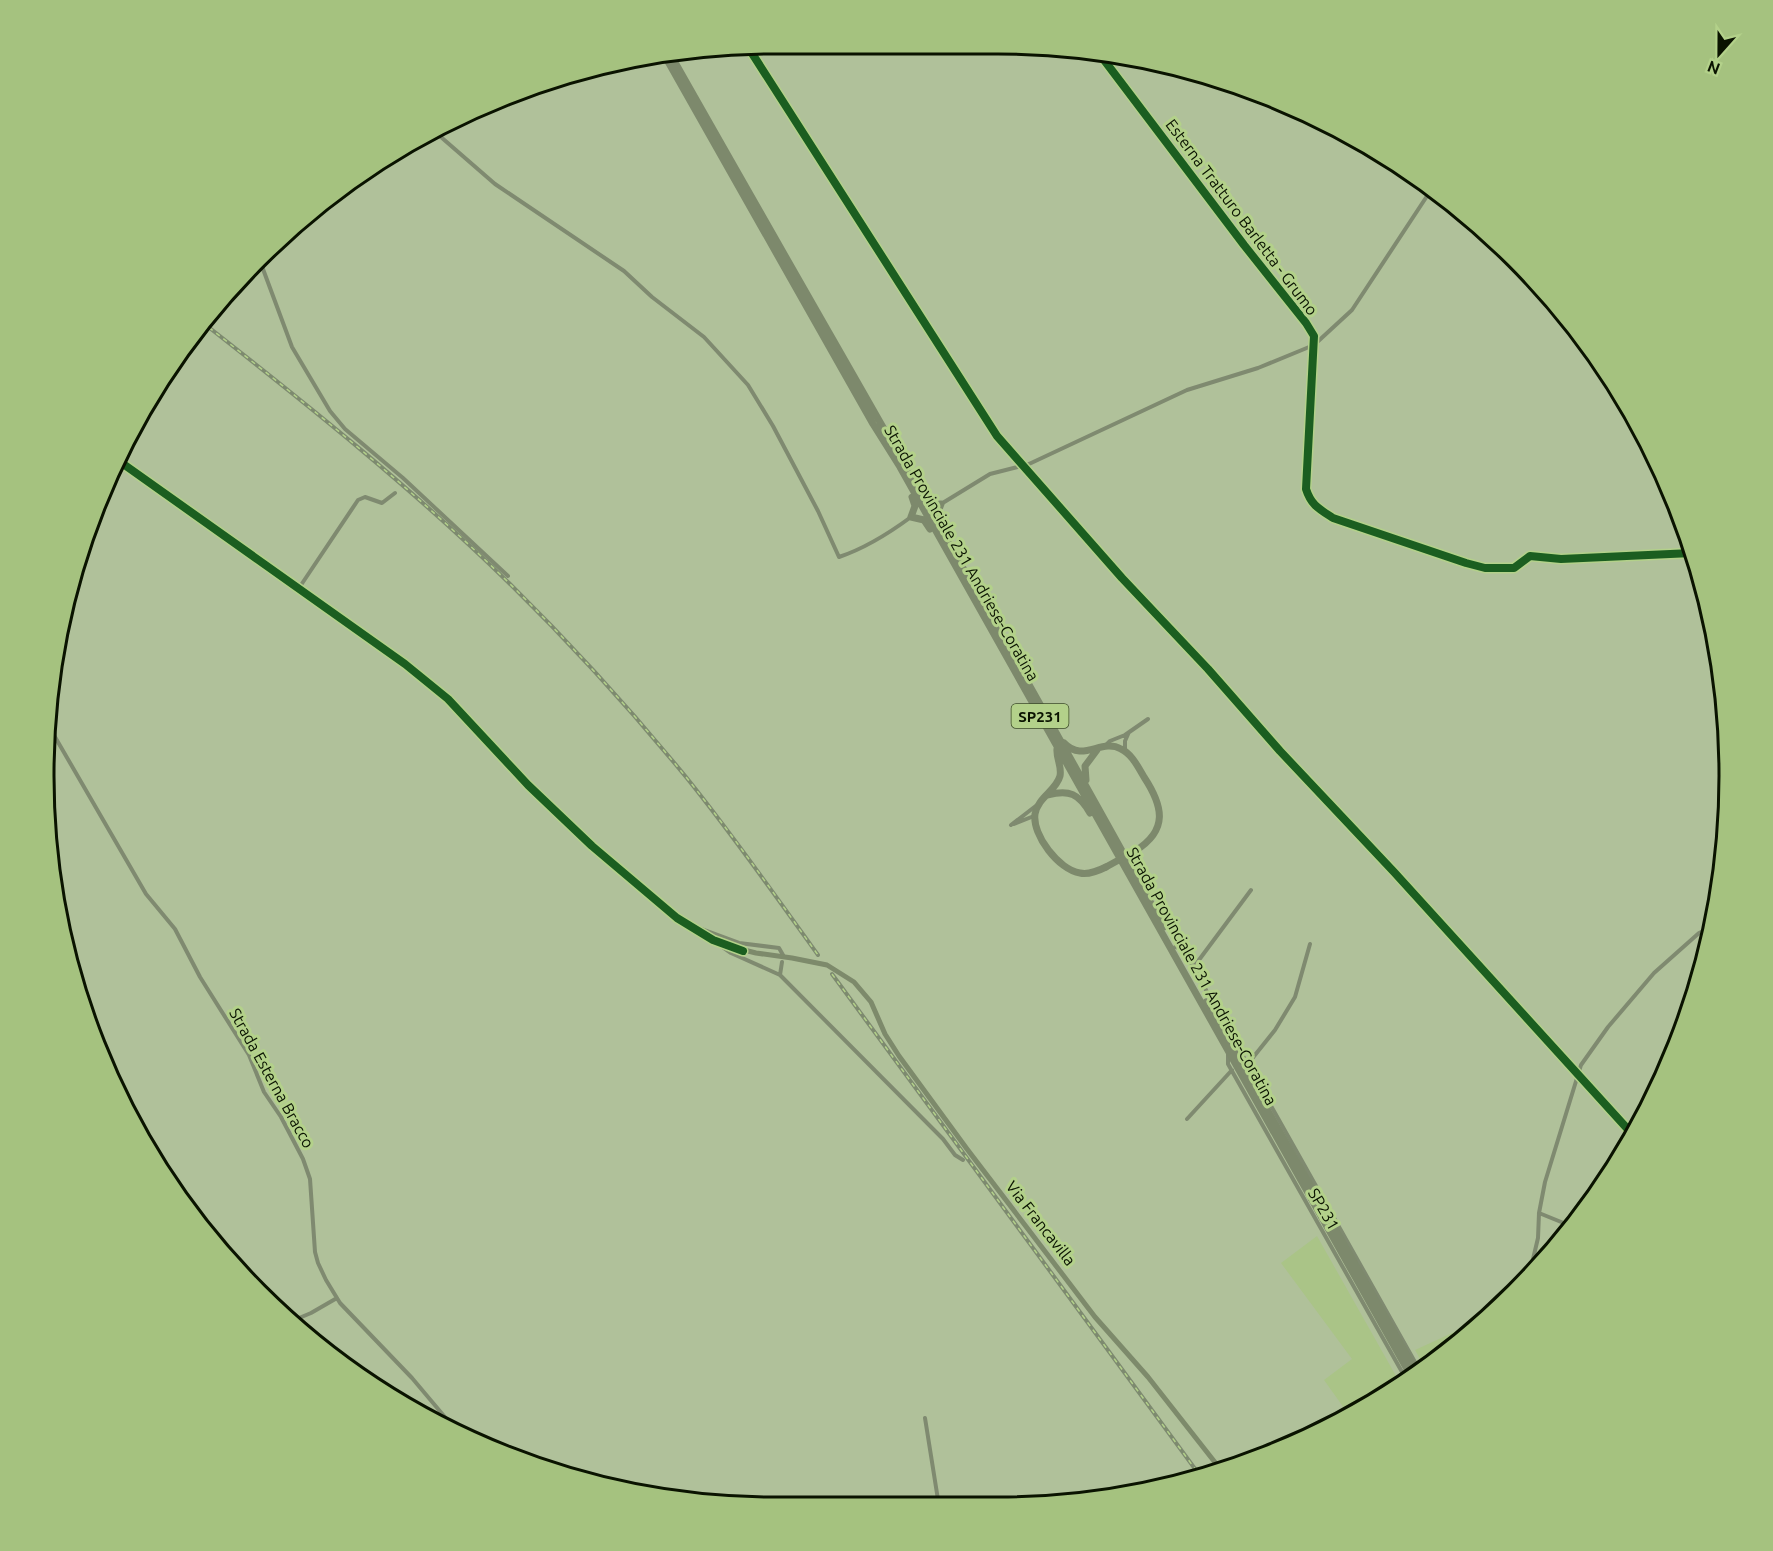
<svg xmlns="http://www.w3.org/2000/svg" width="1773" height="1551" font-family="Ubuntu,sans-serif">
	<rect width="100%" height="100%" fill="#b0c19a"/>
	<path fill="#aac487" d="M 1566,1233 L 1548,1258 L 1535,1270 L 1544,1246 Z
		M 1317,1236 L 1400,1383 L 1349,1415 L 1324,1380 L 1352,1359 L 1281,1263 Z
		M 1476,1322 L 1479,1322 L 1443,1356 L 1425,1368 L 1415,1350 Z"/>
	<g fill="none" stroke-linecap="round" stroke-linejoin="round">
		<path stroke="#7f8a70" stroke-width="4" d="M 434,131 L 495,184 L 624,271 L 652,297 L 704,337 L 748,385 L 773,426 L 818,511 L 839,557 C 866,548 888,534 911,517
			M 260,261 L 292,347 L 330,411 L 345,429 L 403,478 L 508,576
			M 941,504 L 990,474 L 1029,464 L 1187,390 L 1258,368 L 1314,345 L 1352,310 L 1431,190
			M 299,588 L 358,500 L 365,497 L 382,503 L 395,493
			M 51,730 L 146,894 L 175,929 L 200,977 L 249,1055 L 264,1092 L 281,1117 L 303,1159 L 310,1179 L 315,1252 L 318,1263 L 326,1280 L 340,1303 L 412,1378 L 444,1416 L 456,1433
			M 1106,745 L 1110,741 L 1125,735 L 1148,719
			M 1125,750 L 1125,741 L 1129,732
			M 1014,824 L 1034,816
			M 1011,825 L 1037,805
			M 693,926 L 739,943 L 779,948 L 783,955
			M 714,941 L 731,953 L 780,975 L 943,1139 L 955,1155 L 963,1160
			M 1175,947 L 1180,948 L 1188,958 L 1420,1371
			M 1193,968 L 1251,890
			M 780,975 L 782,962
			M 1228,1054 L 1228,1064 L 1406,1379
			M 1247,1065 L 1275,1030 L 1295,997 L 1310,944
			M 1187,1119 L 1232,1070
			M 1539,1213 L 1571,1226
			M 1529,1276 L 1538,1238 L 1539,1213 L 1545,1182 L 1581,1065 L 1608,1027 L 1654,973 L 1699,933 L 1710,928
			M 292,1321 L 311,1313 L 337,1298
			M 925,1418 L 939,1506"/>
		<path stroke="#7d8a6b" stroke-width="5" d="M 1098,52 L 1244,245 L 1306,323 L 1314,336 L 1306,489 C 1311,505 1319,509 1333,518 L 1466,563 L 1485,568 L 1514,568 L 1530,556 L 1561,559 L 1692,553
			M 119,461 L 405,664 L 448,699 L 528,785 L 592,846 L 677,918 L 703,935 L 732,947 L 756,953 L 792,958 L 827,965 L 854,982 L 871,1002 L 885,1034 L 899,1056 L 967,1149 L 1095,1317 L 1148,1377 L 1221,1470"/>
		<path stroke="#7d896c" stroke-width="7" d="M 672,57 C 836,347 1004,635 1164,927
			M 666,58 L 873,424 L 900,467 L 1411,1376
			M 912,497 L 915,506 L 911,517 L 924,520 L 930,529
			M 926,499 L 934,505 L 941,504 L 938,512 L 939,520
			M 1064,743 C 1083,763 1101,738 1121,749 C 1132,754 1138,767 1144,777 C 1163,806 1169,830 1135,851
			M 1057,749 C 1056,758 1062,766 1060,776 C 1056,791 1038,797 1035,814 C 1032,835 1059,870 1080,873 C 1089,875 1098,871 1106,867
			M 1086,780 L 1085,766 L 1097,750
			M 1048,795 C 1069,789 1079,794 1090,813
			M 1206,1002 L 1417,1373"/>
		<g stroke="#7d8a6f" stroke-width="4">
			<path id="rail" d="M 202,322 C 308,405 413,489 509,583 C 570,643 631,710 686,777 C 732,834 775,895 818,955
				M 832,974 L 1201,1477"/>
		</g>
		<use href="#rail" stroke="#b3d18a" stroke-width="1.5" stroke-dasharray="4.5" stroke-linecap="butt"/>
		<path stroke="#7d896c" stroke-width="7" d="M 1106,867 L 1135,851"/>
		<g stroke="#b3d18a" stroke-width="11">
			<path id="cycleway" d="M 748,47 L 997,436 L 1122,578 L 1208,669 L 1280,751 L 1394,872 L 1634,1136
				M 1098,52 L 1244,245 L 1306,323 L 1314,336 L 1306,489 C 1311,505 1319,509 1333,518 L 1466,563 L 1485,568 L 1514,568 L 1530,556 L 1561,559 L 1692,553
				M 119,461 L 405,664 L 448,699 L 528,785 L 592,846 L 677,918 L 713,940 L 743,951"/>
		</g>
		<use href="#cycleway" stroke="#1b5e20" stroke-width="8"/>
	</g>
	<g text-anchor="middle" dominant-baseline="central" stroke-width="6" stroke-linejoin="round" paint-order="stroke">
		<rect fill="#b3d18a" stroke="#3d4c29" stroke-width="1.5" x="1011.5" y="704" width="57" height="24" rx="4.5"/>
		<g font-size="15" font-weight="bold" fill="#0a1300">
			<text x="1040" y="716">SP231</text>
		</g>
		<g font-size="16" fill="#0a1300" stroke="#b3d18a">
			<text transform="translate(1242 217) rotate(53)">Esterna Tratturo Barletta - Grumo</text>
			<text transform="translate(962 553) rotate(60)">Strada Provinciale 231 Andriese-Coratina</text>
			<text transform="translate(1202 976) rotate(61)">Strada Provinciale 231 Andriese-Coratina</text>
			<text transform="translate(272 1078) rotate(61)">Strada Esterna Bracco</text>
			<text transform="translate(1324 1209) rotate(60)">SP231</text>
			<text transform="translate(1041 1223) rotate(52)">Via Francavilla</text>
		</g>
	</g>
	<path d="M0 0H1773V1551H0ZM775 54H998A721 721 0 0 1 1719 775V776A721 721 0 0 1 998 1497H775A721 721 0 0 1 54 776V775A721 721 0 0 1 775 54Z" fill="#a5c27f" fill-rule="evenodd"/>
	<path fill="none" stroke="#0a1300" stroke-width="3" d="M775 54H998A721 721 0 0 1 1719 775V776A721 721 0 0 1 998 1497H775A721 721 0 0 1 54 776V775A721 721 0 0 1 775 54Z"/>
	<g transform="translate(1719 54) rotate(201)" stroke="#b3d18a" stroke-width="4.5" paint-order="stroke">
	<path d="M0-4.5L10 22L0 15L-10 22Z" fill="#0a1300"/>
	<text y="-9" font-size="16" font-weight="bold" text-anchor="middle" fill="#0a1300">N</text>
	</g>
</svg>
